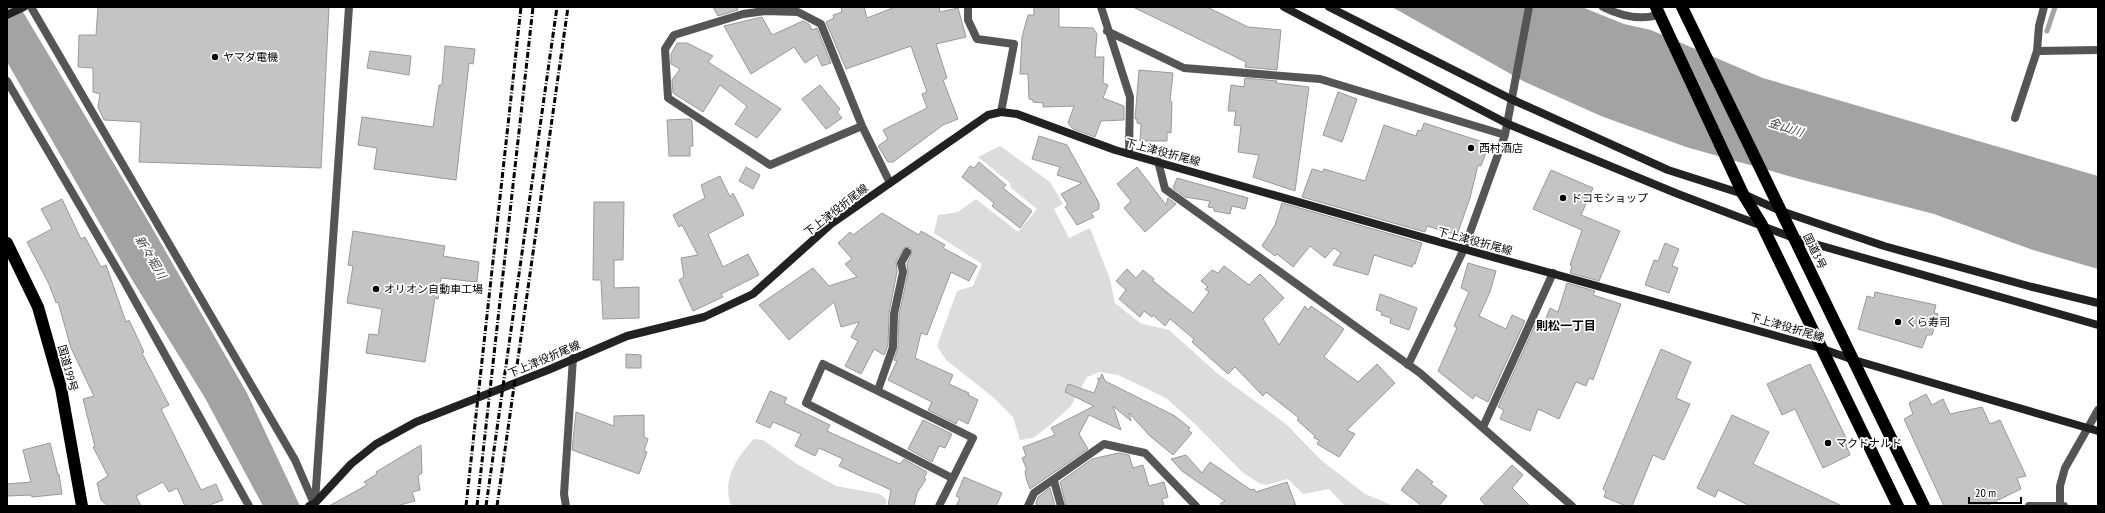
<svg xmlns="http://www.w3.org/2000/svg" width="2105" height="513" font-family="'PT Sans Narrow','Noto Sans JP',sans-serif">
	<rect width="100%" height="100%" fill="#fff"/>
	<path fill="#dcdcdc" d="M 1000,146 L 1050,182 L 1063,204 L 1054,209 L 1069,238 L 1090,228 L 1110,279 L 1115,303 L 1140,323 L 1169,330 L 1217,373 L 1286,424 L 1321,460 L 1365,494 L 1394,506 L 1345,506 L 1329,489 L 1303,494 L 1288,479 L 1266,485 L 1259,483 L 1242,472 L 1196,425 L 1166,398 L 1118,375 L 1100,372 L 1087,377 L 1071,406 L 1050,425 L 1033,438 L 1020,440 L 1013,417 L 994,398 L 946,360 L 937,346 L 957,291 L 973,286 L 982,264 L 934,233 L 938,215 L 958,212 L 976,199 L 1018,232 L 1037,209 L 1011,188 L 1010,183 L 978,157 Z
		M 754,439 L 763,440 L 797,464 L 836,486 L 880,494 L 887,500 L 885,506 L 731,506 C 722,479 736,458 754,439 Z"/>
	<path fill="#a3a3a3" d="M 7,7 L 20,7 L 147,219 L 247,393 L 300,506 L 263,506 L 205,398 L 131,278 L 7,62 Z
		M 1392,7 L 1582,7 L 1624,24 L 1651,30 L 1763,78 L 2098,176 L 2098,269 L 2033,250 L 1934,214 L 1799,179 L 1686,147 L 1601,116 L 1525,82 Z"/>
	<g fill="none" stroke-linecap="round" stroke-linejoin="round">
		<path stroke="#a3a3a3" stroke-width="5" d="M 2047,31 L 2055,7"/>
	</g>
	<path fill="#c4c4c4" stroke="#999" d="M 98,7 L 329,7 L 321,168 L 139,162 L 141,122 L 104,120 L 98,107 L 100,94 L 93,92 L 93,68 L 78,67 L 79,35 L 96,35 Z
		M 713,7 L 737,7 L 738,10 L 718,16 Z
		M 841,7 L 864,7 L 867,18 L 895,7 L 939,7 L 940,12 L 958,8 L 966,37 L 936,44 L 947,78 L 943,80 L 958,119 L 943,125 L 893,162 L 888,162 L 878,146 L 888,139 L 883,130 L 927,108 L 922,94 L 927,92 L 911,46 L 846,69 L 826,22 L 834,18 L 833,15 L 842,12 Z
		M 1034,7 L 1059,7 L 1059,27 L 1093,28 L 1097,34 L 1095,57 L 1104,57 L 1103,83 L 1108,85 L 1103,98 L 1124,106 L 1124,120 L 1101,121 L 1095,137 L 1073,129 L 1068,123 L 1074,106 L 1043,107 L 1043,103 L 1033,102 L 1033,100 L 1029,99 L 1028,74 L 1020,74 L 1022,37 L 1028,15 L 1034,15 Z
		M 1133,7 L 1207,7 L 1248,27 L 1281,30 L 1277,70 L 1245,67 L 1246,62 Z
		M 762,17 L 772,35 L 803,21 L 809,24 L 812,30 L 817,28 L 831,63 L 822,66 L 817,55 L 805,63 L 794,47 L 751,74 L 724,26 Z
		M 677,43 L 687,43 L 713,56 L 708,62 L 781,109 L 757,138 L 735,124 L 747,106 L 720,85 L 703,112 L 673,93 L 672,80 L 680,69 L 671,64 L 671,54 Z
		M 445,46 L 475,49 L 473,64 L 469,63 L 456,180 L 374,169 L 377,148 L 358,145 L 362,117 L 433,127 L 439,85 L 442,85 Z
		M 370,51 L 411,56 L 409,75 L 367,68 Z
		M 1139,70 L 1173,73 L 1170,101 L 1172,102 L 1171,133 L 1167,132 L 1167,141 L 1140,141 L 1141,124 L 1137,123 L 1137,119 L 1135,119 Z
		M 1245,78 L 1277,81 L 1276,83 L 1309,87 L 1295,191 L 1253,177 L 1259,155 L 1238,152 L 1241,126 L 1234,125 L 1236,111 L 1228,111 L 1231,85 L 1244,87 Z
		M 820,85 L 840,109 L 837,112 L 842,118 L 826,129 L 802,99 Z
		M 1338,92 L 1357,99 L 1342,142 L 1323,135 Z
		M 690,119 L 692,121 L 693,146 L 690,146 L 690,156 L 669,156 L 667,120 Z
		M 1424,123 L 1489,144 L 1481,166 L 1478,165 L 1470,198 L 1457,235 L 1427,226 L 1425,232 L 1302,197 L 1312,169 L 1323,172 L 1324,169 L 1365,181 L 1384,125 L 1416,136 L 1418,130 L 1421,131 Z
		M 1039,136 L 1067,145 L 1099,203 L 1099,209 L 1091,213 L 1094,217 L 1077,225 L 1065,207 L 1068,205 L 1061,194 L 1082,183 L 1057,175 L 1060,167 L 1032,159 Z
		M 979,162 L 1006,185 L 1003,188 L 1032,211 L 1020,228 L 992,206 L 994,203 L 962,177 L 970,166 L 974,168 Z
		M 746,167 L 760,175 L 753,189 L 739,181 Z
		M 1137,167 L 1166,205 L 1168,198 L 1176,204 L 1145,232 L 1124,208 L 1131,201 L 1117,184 Z
		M 1551,170 L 1593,188 L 1581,215 L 1620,231 L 1599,281 L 1570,273 L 1572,266 L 1570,265 L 1582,230 L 1533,209 Z
		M 720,176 L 730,197 L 733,193 L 744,215 L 708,234 L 723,267 L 748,254 L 759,275 L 721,294 L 723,297 L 693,311 L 679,280 L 684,277 L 681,258 L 698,255 L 682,225 L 679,227 L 673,215 L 705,198 L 701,185 Z
		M 1177,178 L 1248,198 L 1245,209 L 1232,206 L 1230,214 L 1214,211 L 1214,208 L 1208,207 L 1210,201 L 1185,197 L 1173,188 Z
		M 62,199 L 81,239 L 85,237 L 101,267 L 106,265 L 126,322 L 129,320 L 144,352 L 142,353 L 169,405 L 161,409 L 201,490 L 216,484 L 223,500 L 207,506 L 185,506 L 177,488 L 169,492 L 163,482 L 136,496 L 141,506 L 108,506 L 101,500 L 97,483 L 108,476 L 93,447 L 95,447 L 83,399 L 94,396 L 71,348 L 58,302 L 56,303 L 49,284 L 27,242 L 52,229 L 41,209 Z
		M 594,202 L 624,202 L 623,260 L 614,260 L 614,288 L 639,287 L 639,318 L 603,319 L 601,280 L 593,280 Z
		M 1282,203 L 1422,243 L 1415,264 L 1413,264 L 1412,267 L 1374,255 L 1368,275 L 1333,265 L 1341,253 L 1334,248 L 1325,258 L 1310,246 L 1293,267 L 1277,254 L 1275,256 L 1262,246 L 1275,225 Z
		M 882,213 L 919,235 L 921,231 L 945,245 L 943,248 L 977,266 L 969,281 L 951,272 L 927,335 L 921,333 L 915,358 L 953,375 L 949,384 L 969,393 L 968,395 L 978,400 L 968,424 L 958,419 L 956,424 L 928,410 L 932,402 L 888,380 L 897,361 L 894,360 L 898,347 L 899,315 L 908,273 L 907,264 L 912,252 L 910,247 L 904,248 L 896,261 L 897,272 L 889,313 L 888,346 L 884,355 L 874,349 L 861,374 L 845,366 L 858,341 L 851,337 L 859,322 L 841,327 L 834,302 L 789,340 L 759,305 L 813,268 L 829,286 L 857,277 L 845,264 L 852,259 L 838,243 L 850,232 L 853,235 Z
		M 353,231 L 445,246 L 443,256 L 479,262 L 477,282 L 441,278 L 438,299 L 435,298 L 425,362 L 366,353 L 369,334 L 378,335 L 382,309 L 347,303 L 353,266 L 348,265 Z
		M 1665,243 L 1679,249 L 1672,266 L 1678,268 L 1669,293 L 1645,285 L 1654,260 L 1658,261 Z
		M 1468,263 L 1496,271 L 1490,292 L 1479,316 L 1506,329 L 1512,315 L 1525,321 L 1488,402 L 1475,395 L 1473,399 L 1438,371 L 1457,328 L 1454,326 L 1469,292 L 1461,288 Z
		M 1224,266 L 1249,285 L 1260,274 L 1284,298 L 1263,319 L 1279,345 L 1305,306 L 1308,310 L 1311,306 L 1344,329 L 1324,357 L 1358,382 L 1377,364 L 1395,383 L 1347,430 L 1355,434 L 1339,457 L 1317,444 L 1319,440 L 1314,438 L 1315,436 L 1297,420 L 1299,418 L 1266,392 L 1263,396 L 1235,367 L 1228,374 L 1192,342 L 1194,339 L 1170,319 L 1165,326 L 1153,315 L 1152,317 L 1144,311 L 1140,317 L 1119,299 L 1126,290 L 1116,281 L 1127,269 L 1136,278 L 1143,270 L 1154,279 L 1153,281 L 1193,313 L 1209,292 L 1205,289 L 1208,287 L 1201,281 L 1212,270 L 1218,273 Z
		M 1567,283 L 1595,291 L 1593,295 L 1621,304 L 1593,380 L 1589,378 L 1586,386 L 1576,382 L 1559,419 L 1538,409 L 1530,431 L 1500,419 L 1504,410 L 1498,407 L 1535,325 L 1542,328 L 1550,308 L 1558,312 Z
		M 1875,292 L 1936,305 L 1934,313 L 1938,314 L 1932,335 L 1927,335 L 1922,348 L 1858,329 L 1867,296 L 1874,298 Z
		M 1380,294 L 1417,308 L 1409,330 L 1390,323 L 1391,318 L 1381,315 L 1382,312 L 1376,310 Z
		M 1661,349 L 1691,362 L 1676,398 L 1690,404 L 1664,460 L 1653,455 L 1632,506 L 1626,506 L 1604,497 L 1606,491 L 1603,489 Z
		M 626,354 L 641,355 L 641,368 L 626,368 Z
		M 1810,364 L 1849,444 L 1846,445 L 1850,455 L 1823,468 L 1795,409 L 1782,415 L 1767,384 Z
		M 1102,374 L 1105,381 L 1175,416 L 1190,428 L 1188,430 L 1192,433 L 1173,455 L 1150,436 L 1129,413 L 1131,421 L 1113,406 L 1121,430 L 1089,415 L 1079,434 L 1088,449 L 1030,489 L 1026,478 L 1025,471 L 1027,470 L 1022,458 L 1026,456 L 1023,447 L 1055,435 L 1051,428 L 1094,406 L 1065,392 L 1068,384 L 1094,393 L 1099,380 L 1097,378 L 1100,379 Z
		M 770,391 L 787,398 L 784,403 L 830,425 L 827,431 L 900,464 L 904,459 L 927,472 L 924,478 L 926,479 L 917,493 L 914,506 L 888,506 L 891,490 L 839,466 L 843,459 L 819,448 L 815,456 L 795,446 L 801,434 L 773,422 L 770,428 L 756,422 Z
		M 1926,394 L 1932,405 L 1943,399 L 1950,414 L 1982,407 L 1990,424 L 2000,420 L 2026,476 L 2017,478 L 2021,489 L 1986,506 L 1944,506 L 1904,419 L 1913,414 L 1909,403 Z
		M 576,412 L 614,426 L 614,416 L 644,415 L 644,437 L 648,439 L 644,451 L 647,452 L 639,474 L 572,450 Z
		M 1732,415 L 1769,432 L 1753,464 L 1842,506 L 1750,506 L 1718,490 L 1715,497 L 1697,488 Z
		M 923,420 L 952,434 L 945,448 L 939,446 L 932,462 L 908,449 Z
		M 50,443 L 58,475 L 59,474 L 62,494 L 32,497 L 31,495 L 7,496 L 7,484 L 31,482 L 23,450 Z
		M 421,445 L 422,473 L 418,476 L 420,490 L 412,492 L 415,501 L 396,506 L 329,506 L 367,485 L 364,482 L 377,474 L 376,472 Z
		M 1118,453 L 1129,455 L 1133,468 L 1143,465 L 1149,486 L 1164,482 L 1168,497 L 1162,499 L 1164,506 L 1066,506 L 1060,482 L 1092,459 Z
		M 1186,455 L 1202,473 L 1210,462 L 1251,490 L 1254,489 L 1256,492 L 1287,482 L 1296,506 L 1221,506 L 1221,503 L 1225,501 L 1182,471 L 1171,459 Z
		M 1512,465 L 1523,475 L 1512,488 L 1530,506 L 1486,506 L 1480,499 Z
		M 1417,469 L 1433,482 L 1431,484 L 1447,496 L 1439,506 L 1422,506 L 1401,490 Z
		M 964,477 L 1002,493 L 996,506 L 956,506 L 960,498 L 956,496 Z
		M 1050,488 L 1055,506 L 1037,506 L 1036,503 L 1038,497 Z"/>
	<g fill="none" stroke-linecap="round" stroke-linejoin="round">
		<path stroke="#555" stroke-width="8" d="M 31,7 L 295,460 L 315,506
			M 968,7 L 968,20 L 977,39 L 1014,44 L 1001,112
			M 1101,7 L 1130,97 L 1129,154
			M 1603,7 C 1621,16 1641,21 1660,14
			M 1107,31 L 1184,68 L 1320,79 L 1505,135
			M 2037,51 L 2098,50
			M 7,81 L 124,281 L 249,506
			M 2015,118 L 2037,51 L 2039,26 L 2044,7
			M 862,126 L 770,165 L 668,98 L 665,49 L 674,35 L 743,14 L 765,11 L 798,12 L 821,24 L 862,126 L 890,183
			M 1158,161 L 1165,189 L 1420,373 L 1572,506
			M 1408,365 L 1464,249 L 1505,135 L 1529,7
			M 878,390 L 893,347 L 894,314 L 903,272 L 901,263 L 907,252
			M 1483,427 L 1553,273
			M 1054,481 L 1061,506
			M 315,502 L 349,7
			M 2060,505 L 2060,486 L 2065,468 L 2098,410
			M 566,506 L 564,494 L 573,358
			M 939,506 L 973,438 L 823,364 L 806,403 L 952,478
			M 1028,506 L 1034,493 L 1104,444 L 1145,453 L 1196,506
			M 2029,506 L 2064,506"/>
		<path stroke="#222" stroke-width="8" d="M 1284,7 L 1508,124 L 1678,194 L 1794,238 L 2098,325
			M 1329,7 L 1511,99 L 1668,170 L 1743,194 L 1781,211 L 1884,246 L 2032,287 L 2098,303
			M 7,15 L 24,7
			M 309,506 L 315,503 L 351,464 L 376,444 L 416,422 L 548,370 L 627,336 L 704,317 L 753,294 L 831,224 L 988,115 L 1001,112 L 1017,114 L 1115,150 L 1464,249 L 1820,348 L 1854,360 L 2098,431"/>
		<path stroke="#000" stroke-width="12" d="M 1656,7 L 1743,194 L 1762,225 L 1898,506
			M 1682,7 L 1924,506
			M 7,243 L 38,307 L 61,388 L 82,506"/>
		<path stroke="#000" stroke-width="3" stroke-dasharray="6 2 1 2" stroke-linecap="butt" d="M 466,506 L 521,7
			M 477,506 L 533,7
			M 486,506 L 557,7
			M 497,506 L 568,7"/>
	</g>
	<g fill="#000" stroke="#fff" stroke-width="1.5">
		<circle cx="215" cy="57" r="4"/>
		<circle cx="1471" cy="148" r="4"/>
		<circle cx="1563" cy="198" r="4"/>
		<circle cx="376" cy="289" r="4"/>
		<circle cx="1898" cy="322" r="4"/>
		<circle cx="1828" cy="443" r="4"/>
	</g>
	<g text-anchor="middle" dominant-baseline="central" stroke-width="3.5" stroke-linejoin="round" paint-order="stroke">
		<g font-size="11" fill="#000" stroke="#fff" text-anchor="start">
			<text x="223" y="57">ヤマダ電機</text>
			<text x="1479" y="148">西村酒店</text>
			<text x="1571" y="198">ドコモショップ</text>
			<text x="384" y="289">オリオン自動車工場</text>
			<text x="1906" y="322">くら寿司</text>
			<text x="1836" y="443">マクドナルド</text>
		</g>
		<g font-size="11" fill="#000" stroke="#fff">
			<text transform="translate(1163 152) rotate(15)">下上津役折尾線</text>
			<text transform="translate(836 210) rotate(-38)">下上津役折尾線</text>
			<text transform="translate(1475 241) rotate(15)">下上津役折尾線</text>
			<text transform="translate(1815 251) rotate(64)">国道3号</text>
			<text transform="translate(1787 327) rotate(16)">下上津役折尾線</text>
			<text transform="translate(544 359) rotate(-23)">下上津役折尾線</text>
			<text transform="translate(68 368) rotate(75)">国道199号</text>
		</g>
		<g font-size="12" font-style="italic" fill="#444" stroke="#fff">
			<text transform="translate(1786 127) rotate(18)">金山川</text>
			<text transform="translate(151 257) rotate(59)">新々堀川</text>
		</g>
		<g font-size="12" font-weight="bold" fill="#000" stroke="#fff">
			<text x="1566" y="325">則松一丁目</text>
		</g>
	</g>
	<rect width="2105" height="513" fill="none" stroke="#000000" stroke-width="16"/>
	<path d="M1969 497v6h52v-6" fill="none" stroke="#000000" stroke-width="2"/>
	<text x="1975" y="497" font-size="12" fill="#000000" stroke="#ffffff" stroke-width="3" paint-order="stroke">20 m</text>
</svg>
